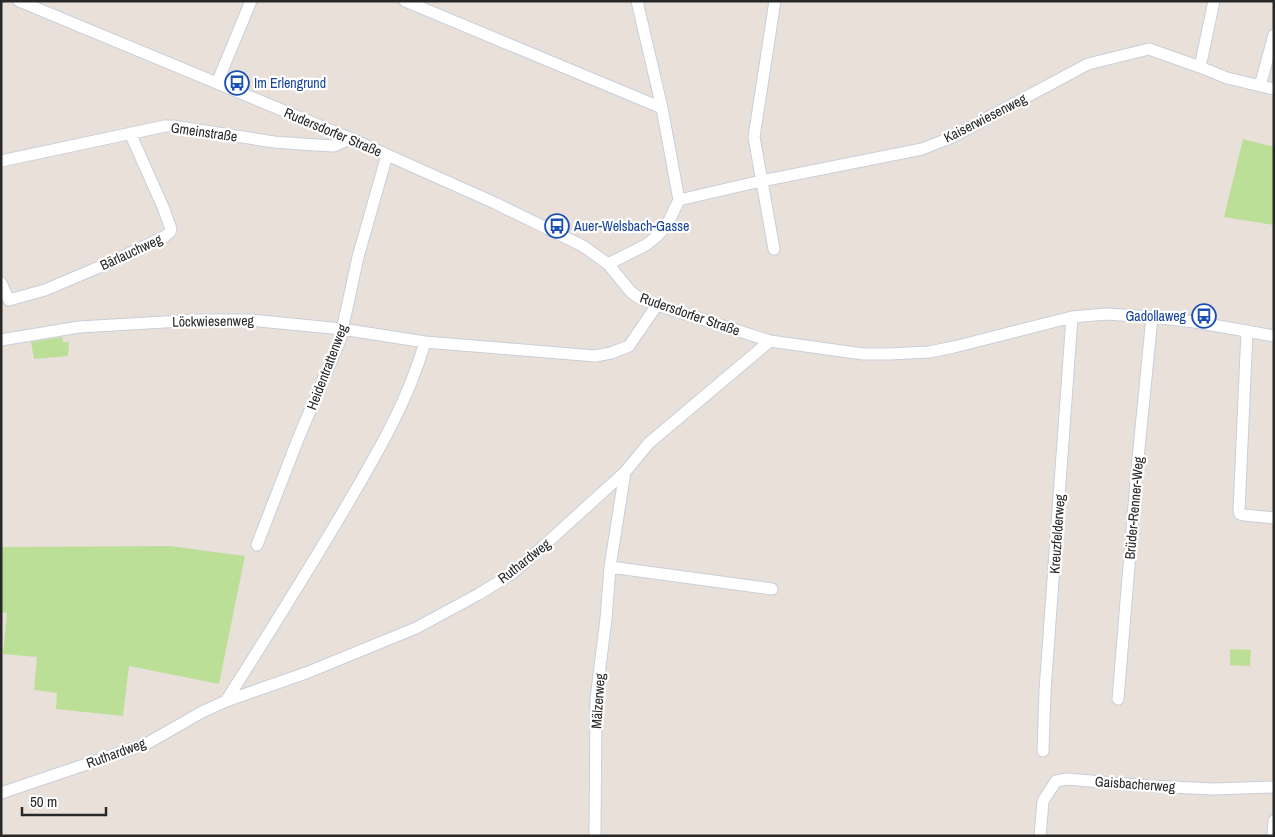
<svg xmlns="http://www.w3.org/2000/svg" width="1275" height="837" font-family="'Archivo Narrow',sans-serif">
	<rect width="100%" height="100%" fill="#eae0da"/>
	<path fill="#bcdf98" d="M 1243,139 L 1274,147 L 1274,225 L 1224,217 Z
		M 62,337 L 63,342 L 69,342 L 68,356 L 34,359 L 31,342 Z
		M 170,546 L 245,556 L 219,684 L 129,666 L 123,716 L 56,709 L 57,693 L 34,690 L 37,657 L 3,654 L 7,613 L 1,612 L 1,547 Z
		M 1230,649 L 1251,650 L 1250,666 L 1230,665 Z"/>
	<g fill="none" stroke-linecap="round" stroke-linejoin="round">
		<g stroke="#c8cfda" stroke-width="13">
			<path id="minor" d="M 19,1 L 347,137 L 495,203 L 583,246 L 608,264 L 631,292 L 639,298 L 657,305 L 770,341 L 863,354 L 889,354 L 929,352 L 954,347 L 1072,317 L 1106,314 L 1152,317 L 1195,322 L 1274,336
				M 405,1 L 662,108
				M 1200,67 L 1214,1
				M 217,83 L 251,1
				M 1260,86 L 1274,35
				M 1,161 L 165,126 L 173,126 L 274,142 L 301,144 L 334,146 L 343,142 L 347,137
				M 679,200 L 761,181 L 922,149 L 950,138 L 1088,64 L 1149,49 L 1200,67 L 1227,78 L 1274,89
				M 774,249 L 754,137 L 775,1
				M 608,264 L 646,245 L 657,236 L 667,225 L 679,200 L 662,108 L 637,1
				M 1,283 L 9,300 L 45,290 L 111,262 L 164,237 L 170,232 L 171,229 L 163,207 L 130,133
				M 1247,331 L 1239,511 L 1240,514 L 1244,515 L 1274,518
				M 1,340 L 79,327 L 199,320 L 250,320 L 342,329 L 425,342 L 595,356 L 611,353 L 629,346 L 657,305
				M 257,545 L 298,439 L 340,340 L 358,257 L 387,155
				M 610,567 L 772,589
				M 1118,699 L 1137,469 L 1152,317
				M 226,701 C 266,638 306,574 344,510 C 375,457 408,402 425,342
				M 1043,751 L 1045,691 L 1072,317
				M 1,793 L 146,744 L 202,712 L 226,701 L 306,673 L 416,628 L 479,594 L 513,573 L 539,550 L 625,472 L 649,443 L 770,341
				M 595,836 L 596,699 L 606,619 L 610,567 L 625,472
				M 1040,836 L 1043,801 L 1056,781 L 1067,779 L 1150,786 L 1213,789 L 1274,787
				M 1273,836 L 1274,821"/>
		</g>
		<use href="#minor" stroke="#fff" stroke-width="11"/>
	</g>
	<defs>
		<g id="bus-ring" transform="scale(1.25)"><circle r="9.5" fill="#fff" stroke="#1a4fb4" stroke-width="1.5"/><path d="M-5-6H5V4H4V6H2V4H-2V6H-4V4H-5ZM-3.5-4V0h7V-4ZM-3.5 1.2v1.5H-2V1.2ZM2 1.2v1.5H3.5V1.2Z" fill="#1a4fb4"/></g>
	</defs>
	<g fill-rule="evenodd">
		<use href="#bus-ring" x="237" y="83"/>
		<use href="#bus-ring" x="557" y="226"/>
		<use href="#bus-ring" x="1204" y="316"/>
	</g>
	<g text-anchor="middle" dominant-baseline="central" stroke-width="4.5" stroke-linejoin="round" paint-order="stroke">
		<g font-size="14" fill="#164399" stroke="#fff" text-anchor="start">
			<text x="254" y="83">Im Erlengrund</text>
			<text x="574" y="226">Auer-Welsbach-Gasse</text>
			<text x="1186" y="316" text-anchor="end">Gadollaweg</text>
		</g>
		<g font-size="14" fill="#282828" stroke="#fff">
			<text transform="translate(985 118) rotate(-27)">Kaiserwiesenweg</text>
			<text transform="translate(204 132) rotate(8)">Gmeinstraße</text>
			<text transform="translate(333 132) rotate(23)">Rudersdorfer Straße</text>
			<text transform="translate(131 252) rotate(-25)">Bärlauchweg</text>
			<text transform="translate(690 314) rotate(19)">Rudersdorfer Straße</text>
			<text transform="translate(213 321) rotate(-1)">Löckwiesenweg</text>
			<text transform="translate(327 367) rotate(-69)">Heidentrattenweg</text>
			<text transform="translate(1134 508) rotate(-85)">Brüder-Renner-Weg</text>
			<text transform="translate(1057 534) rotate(-86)">Kreuzfelderweg</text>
			<text transform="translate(524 561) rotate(-38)">Ruthardweg</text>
			<text transform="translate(598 701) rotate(-86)">Mälzerweg</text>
			<text transform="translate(116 753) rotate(-20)">Ruthardweg</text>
			<text transform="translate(1135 784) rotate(4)">Gaisbacherweg</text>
		</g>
	</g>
	<rect width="1275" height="837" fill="none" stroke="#282828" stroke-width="5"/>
	<path d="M22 807v8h84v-8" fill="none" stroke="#282828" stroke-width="2.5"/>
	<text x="30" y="807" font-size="15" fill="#282828" stroke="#ffffff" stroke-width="4" paint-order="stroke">50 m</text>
</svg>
